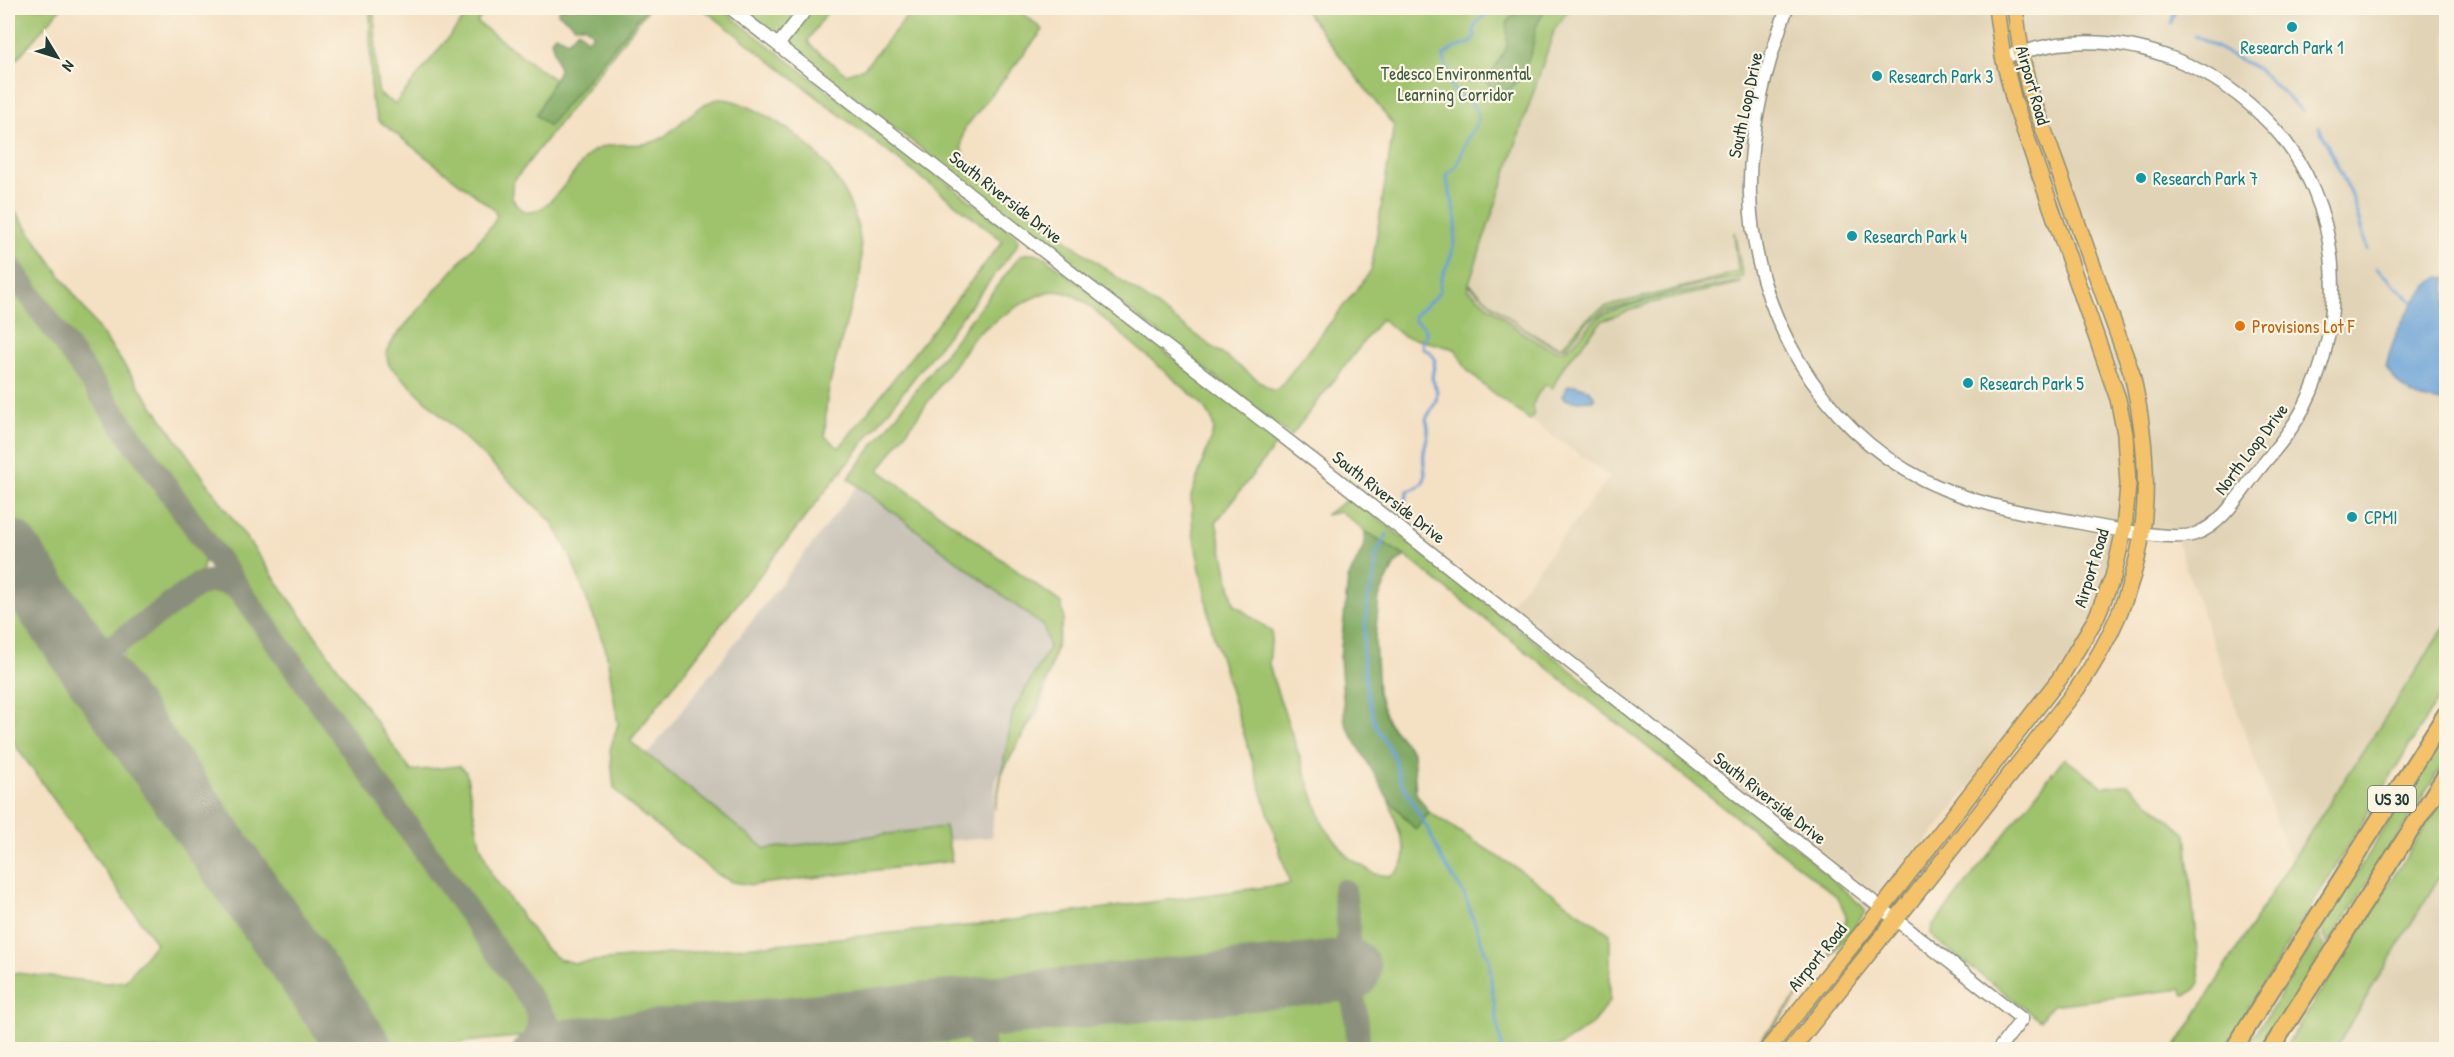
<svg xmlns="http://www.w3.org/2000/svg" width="2454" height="1057" font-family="'Patrick Hand',sans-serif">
	<rect width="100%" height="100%" fill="#fcf5e5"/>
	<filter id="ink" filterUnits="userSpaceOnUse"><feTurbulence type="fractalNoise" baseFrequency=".0167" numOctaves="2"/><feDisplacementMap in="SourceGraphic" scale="12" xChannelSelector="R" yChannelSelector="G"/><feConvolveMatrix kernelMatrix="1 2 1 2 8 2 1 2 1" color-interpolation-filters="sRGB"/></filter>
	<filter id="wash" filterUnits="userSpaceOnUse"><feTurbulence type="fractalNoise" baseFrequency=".008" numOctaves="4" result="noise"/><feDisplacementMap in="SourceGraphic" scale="24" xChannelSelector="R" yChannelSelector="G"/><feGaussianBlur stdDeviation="1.35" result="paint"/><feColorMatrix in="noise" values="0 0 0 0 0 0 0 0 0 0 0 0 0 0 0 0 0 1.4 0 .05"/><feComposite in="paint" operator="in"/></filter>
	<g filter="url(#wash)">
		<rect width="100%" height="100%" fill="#f4e0c3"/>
		<path fill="#e1d3b5" d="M 1570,8 L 2446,8 L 2446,625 L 2291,862 L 2175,537 L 2123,531 L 2084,641 L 1892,885 L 1885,891 L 1880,893 L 1873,892 L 1865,886 L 1508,607 L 1610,477 L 1489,390 L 1467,370 L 1457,320 L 1555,28 Z
			M 2446,866 L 2446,1049 L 2335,1049 Z"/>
		<path fill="#c9c3b8" d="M 866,475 L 1060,636 L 1042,708 L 996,778 L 992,837 L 765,856 L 643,760 Z"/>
		<path fill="#9fc26c" stroke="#5f8050" stroke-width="1.5" d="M 8,8 L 61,8 L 8,69 Z
			M 370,8 L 373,8 C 379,37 372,65 379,94 L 395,104 L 472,8 L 488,8 L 477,22 L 561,85 L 621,8 L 649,8 L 513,182 C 512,189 510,194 513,200 C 538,241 575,164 592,152 C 611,138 640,151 662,138 C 677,129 704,97 722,99 C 746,101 784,125 802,140 C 839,172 865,218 861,268 C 860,282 853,298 849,312 C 842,341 831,371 827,400 C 825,412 826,425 825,436 L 839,448 L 1003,241 L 702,8 L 720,8 L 1015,235 L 1018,241 L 1015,249 L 630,741 L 765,849 L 945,827 L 952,861 L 752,885 L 732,882 L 717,874 L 630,805 L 614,788 L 610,750 L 618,724 L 606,650 L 570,555 L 552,522 L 389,365 L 386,353 L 395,337 L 492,225 L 497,216 L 493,209 L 378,120 L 371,99 Z
			M 740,8 L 830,8 L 808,40 L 810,45 L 846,74 L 864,68 L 914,8 L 1017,8 L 1043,30 L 965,128 C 960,145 959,152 971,166 L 1073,245 L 1273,391 L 1279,388 L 1371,271 L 1394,126 L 1303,8 L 1570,8 L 1555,28 L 1469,283 C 1490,305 1532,339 1562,347 C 1576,330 1586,316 1607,306 L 1719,278 L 1738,271 L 1734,232 L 1743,277 L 1698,285 L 1605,311 L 1587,322 L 1568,345 C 1564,347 1563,348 1559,347 C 1537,344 1487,300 1469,285 L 1467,289 C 1496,310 1525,341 1559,351 C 1577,349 1586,322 1605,314 C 1648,297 1696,290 1741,281 L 1741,283 L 1647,304 L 1602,321 L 1563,367 L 1552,389 L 1546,384 C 1538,392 1530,402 1534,413 L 1530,420 L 1489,390 L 1467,370 L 1455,349 L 1403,336 L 1381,319 L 1291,436 Z
			M 8,201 L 411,771 L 459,766 L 466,772 L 480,844 L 492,875 L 545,948 L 559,959 L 575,963 L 976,925 L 1290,884 L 1212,630 L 1193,533 L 1191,496 L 1214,429 L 1211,417 L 1199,401 L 1082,300 C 1072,294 1060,289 1047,292 C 1026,299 992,322 975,336 L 879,470 L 1061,603 L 1064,617 L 1052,662 L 1036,710 L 1002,773 L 995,809 L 1013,711 L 1049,648 L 1044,627 L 848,478 L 1020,256 C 1029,252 1034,252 1043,256 L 1279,441 L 1216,522 L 1234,604 L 1272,632 L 1269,664 L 1273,679 L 1323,825 L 1349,858 L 1375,874 L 1389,876 L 1397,872 L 1404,861 L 1405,849 L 1388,798 L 1416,830 L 1429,812 L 1524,873 L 1610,934 L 1610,1001 L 1591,1025 L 1561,1045 L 1519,1050 L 1369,1049 L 1354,890 L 1339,892 L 1344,941 L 1340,955 L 569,1034 L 563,1028 L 8,250 Z
			M 8,277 L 205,556 C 204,562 204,568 201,574 C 194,583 119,637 109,638 C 101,638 94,631 88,627 L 8,514 Z
			M 1351,497 L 1798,849 L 1863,907 L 1865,911 L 1859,921 L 1755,1049 L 1752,1049 C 1772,1025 1848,944 1846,916 C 1845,910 1838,901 1835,895 L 1405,556 L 1365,531 L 1341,512 L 1325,515 Z
			M 8,586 L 339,1049 L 8,1049 L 8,972 L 107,983 L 125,981 L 156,943 L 8,735 Z
			M 220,587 L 229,590 L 238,598 L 531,1014 L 532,1024 L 527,1036 L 392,1049 L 126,679 C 119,664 121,656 131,643 L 205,592 Z
			M 2446,625 L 2446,686 L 2224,1049 L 2174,1050 L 2291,862 Z
			M 2446,732 L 2446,760 L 2328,945 L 2322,928 Z
			M 2064,758 L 2103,787 L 2128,784 L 2186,834 L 2200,982 C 2197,990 2192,992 2184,995 L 2181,989 L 2052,1005 L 2040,1020 L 1936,940 L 1931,934 L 1932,927 Z
			M 2446,794 L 2446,866 L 2335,1049 L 2284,1049 Z
			M 2319,934 L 2325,950 L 2262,1049 L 2245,1050 Z
			M 1338,986 L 1346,1001 L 1351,1049 L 995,1049 L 991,1030 L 998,1021 Z
			M 964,1025 L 975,1049 L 721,1049 Z"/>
		<path fill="#7fa860" stroke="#4f724a" stroke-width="1.5" d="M 560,8 L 646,8 L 549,126 L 536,115 L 559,70 L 551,40 L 555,35 L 568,41 L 578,30 L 587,40 L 593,35 L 585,26 L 575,26 L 558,13 Z
			M 1520,8 L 1546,8 L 1536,27 L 1532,50 L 1522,75 L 1505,95 L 1495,95 L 1487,82 L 1507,46 L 1507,22 Z
			M 1365,531 L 1405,556 L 1395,564 L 1379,597 L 1375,639 L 1378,693 L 1387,721 L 1413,752 L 1416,793 L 1429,812 L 1416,830 L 1388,798 L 1345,723 L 1340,658 L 1348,579 L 1365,544 Z"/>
		<path fill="#69a1d7" stroke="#446f86" stroke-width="1.5" d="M 2438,277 L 2446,278 L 2446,404 C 2439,401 2435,400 2428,400 C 2410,399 2394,380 2386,367 C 2394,332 2410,300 2438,277 Z
			M 1576,385 L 1589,390 L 1595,397 L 1593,400 C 1583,399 1570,405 1562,396 L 1568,386 Z"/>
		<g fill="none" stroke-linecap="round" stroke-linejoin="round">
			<path stroke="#69a1d7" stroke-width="3" d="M 2171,23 L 2176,8
				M 2195,36 L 2258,69 L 2302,111
				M 2319,127 L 2352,197 L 2367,249
				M 2376,268 L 2414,303
				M 1402,512 L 1408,491 C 1435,483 1421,470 1424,452 C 1426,439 1431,432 1426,419 L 1436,401 L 1437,391 L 1432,378 L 1435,359 L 1430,352 L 1423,348 L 1422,343 L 1427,333 L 1423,326 L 1415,321 L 1414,316 C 1422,306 1433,303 1440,291 C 1439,278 1446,269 1451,256 C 1454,247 1455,234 1456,224 C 1457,206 1446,191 1447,174 C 1462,165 1460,152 1468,138 C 1473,128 1483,121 1475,108 C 1469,98 1457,96 1450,86 C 1452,73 1444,67 1444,55 L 1453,49 L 1471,43 L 1475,36 L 1474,28 L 1479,20 L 1493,10 L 1493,8
				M 1387,534 L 1375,557 L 1376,570 L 1368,599 L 1363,651 L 1366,686 L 1372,711 L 1375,724 L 1395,758 L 1399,778 L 1430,833 L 1442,860 L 1464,894 L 1486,954 L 1489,956 L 1492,989 L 1502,1050"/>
			<path stroke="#8a8e7c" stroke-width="24" d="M 8,264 L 556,1035 L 562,1041 L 580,1046 L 667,1037
				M 18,562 L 73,639 C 87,650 96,652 113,646 L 198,585 C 213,579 224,580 238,589
				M 113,646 C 103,661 100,670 107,688 L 162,765
				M 1344,891 C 1348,924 1357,948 1329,972 C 1361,994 1355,1014 1359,1050
				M 862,1021 L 945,1012 C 967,1015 974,1027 982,1046
				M 653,1042 L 698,1038
				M 524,1050 C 538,1037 543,1024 535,1006
				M 983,1050 C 977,1029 988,1012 1008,1006 L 1092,997"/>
			<path stroke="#8a8e7c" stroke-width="62" d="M 8,550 L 362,1050
				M 564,1050 L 1350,970"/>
		</g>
	</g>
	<g filter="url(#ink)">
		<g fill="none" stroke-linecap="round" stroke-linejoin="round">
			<g stroke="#8a8e7c" stroke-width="15">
				<path id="minor" d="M 730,8 L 1317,463 L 2022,1019 L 1998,1050
					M 1787,8 C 1767,63 1748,135 1750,194 C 1752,309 1820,428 1924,480 C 1965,500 2009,511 2054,518 C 2085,523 2169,543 2195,534 C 2222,525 2239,495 2256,473 C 2272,453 2291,432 2303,409 C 2350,319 2343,202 2272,126 C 2217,67 2139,34 2058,44 C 2039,47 2021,52 2003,57
					M 778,45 L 807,8"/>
			</g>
			<g stroke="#8a8e7c" stroke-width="18">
				<path id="major" d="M 1767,1050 L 1882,908 L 2060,678 L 2096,618 L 2113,577 L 2124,530 L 2128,485 L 2125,434 L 2118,399 L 2014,101 L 2003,57 L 1996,8
					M 1791,1050 L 1909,903 L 2077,689 C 2148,587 2159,493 2132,374 L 2029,89 L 2021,52 L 2015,8"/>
			</g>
			<g stroke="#8a8e7c" stroke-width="20">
				<path id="highway" d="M 2233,1050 L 2446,714
					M 2270,1050 L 2446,775"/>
			</g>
			<use href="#minor" stroke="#fff" stroke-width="12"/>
			<use href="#major" stroke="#f3c26a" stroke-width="15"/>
			<use href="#highway" stroke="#f3c26a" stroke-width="16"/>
		</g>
	</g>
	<g fill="#0f9aa8" stroke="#fcf5e5" stroke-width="2">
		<circle cx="2292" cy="27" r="6"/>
		<circle cx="1877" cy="76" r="6"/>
		<circle cx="2141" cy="178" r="6"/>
		<circle cx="1852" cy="236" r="6"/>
		<circle cx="1968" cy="383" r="6"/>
		<circle cx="2352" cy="517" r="6"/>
	</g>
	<circle fill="#e8710a" stroke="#fcf5e5" stroke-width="2" cx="2240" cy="326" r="6"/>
	<g text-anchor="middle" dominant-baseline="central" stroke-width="4.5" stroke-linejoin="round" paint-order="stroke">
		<rect fill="#fcf5e5" stroke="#617469" stroke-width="1.5" x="2368" y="786" width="48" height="26" rx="4.5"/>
		<g font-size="16" font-weight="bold" fill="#1f3d34">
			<text x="2392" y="799">US 30</text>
		</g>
		<g font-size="18" fill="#0d838f" stroke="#fcf5e5" text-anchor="start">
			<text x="2292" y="47" text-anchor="middle">Research Park 1</text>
			<text x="1889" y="76">Research Park 3</text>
			<text x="2153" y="178">Research Park 7</text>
			<text x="1864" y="236">Research Park 4</text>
			<text x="1980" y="383">Research Park 5</text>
			<text x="2364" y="517">CPMI</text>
		</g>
		<g font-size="18" fill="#3f5e42" stroke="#fcf5e5">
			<text x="1456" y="73">Tedesco Environmental<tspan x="1456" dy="21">Learning Corridor</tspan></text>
		</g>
		<g font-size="18" fill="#1f3d34" stroke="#fcf5e5">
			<text transform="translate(2033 85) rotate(74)">Airport Road</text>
			<text transform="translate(1745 105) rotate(-78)">South Loop Drive</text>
			<text transform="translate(1006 197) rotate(38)">South Riverside Drive</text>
			<text transform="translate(2251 449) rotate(-53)">North Loop Drive</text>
			<text transform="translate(1389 497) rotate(38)">South Riverside Drive</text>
			<text transform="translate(2091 568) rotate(-73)">Airport Road</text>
			<text transform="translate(1770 798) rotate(38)">South Riverside Drive</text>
			<text transform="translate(1817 957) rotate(-51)">Airport Road</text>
		</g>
		<g font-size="18" fill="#c56008" stroke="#fcf5e5" text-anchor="start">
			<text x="2252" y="326">Provisions Lot F</text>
		</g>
	</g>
	<rect width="2454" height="1057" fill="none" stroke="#fcf5e5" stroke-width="30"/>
	<g transform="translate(57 57) rotate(128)" stroke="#fcf5e5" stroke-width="4.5" paint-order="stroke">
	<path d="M0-4.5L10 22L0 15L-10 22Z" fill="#1f3d34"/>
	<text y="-9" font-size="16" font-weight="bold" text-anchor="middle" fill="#1f3d34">N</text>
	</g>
</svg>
